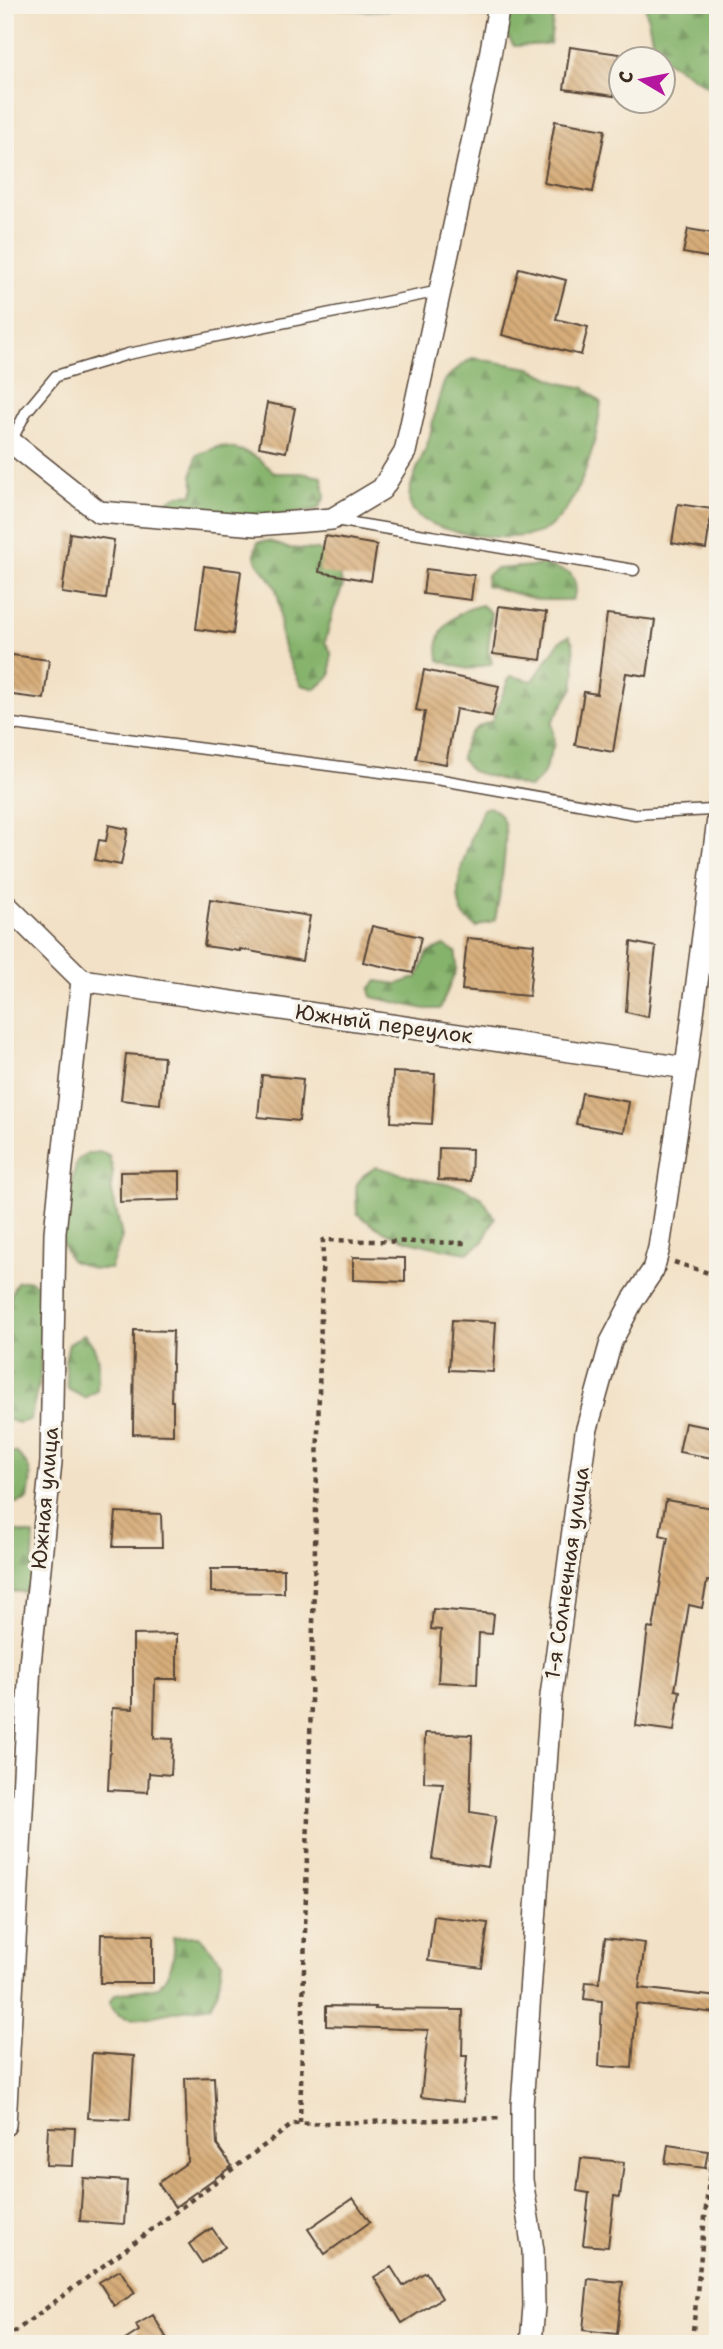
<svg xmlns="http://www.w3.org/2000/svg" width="723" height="2349" font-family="'Shantell Sans',sans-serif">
	<defs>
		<pattern id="forest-firs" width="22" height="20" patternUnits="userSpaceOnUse" patternTransform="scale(1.75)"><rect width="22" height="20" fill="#85b36c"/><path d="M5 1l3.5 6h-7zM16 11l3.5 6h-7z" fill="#6e9258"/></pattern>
		<pattern id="building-back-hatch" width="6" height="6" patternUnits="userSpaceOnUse" patternTransform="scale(1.75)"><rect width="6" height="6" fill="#d7ad7a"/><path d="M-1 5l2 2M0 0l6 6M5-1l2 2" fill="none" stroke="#b08d63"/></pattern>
	</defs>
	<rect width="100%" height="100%" fill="#f7f3e8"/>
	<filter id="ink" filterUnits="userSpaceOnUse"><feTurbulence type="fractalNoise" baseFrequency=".0143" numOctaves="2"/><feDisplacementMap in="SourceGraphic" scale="14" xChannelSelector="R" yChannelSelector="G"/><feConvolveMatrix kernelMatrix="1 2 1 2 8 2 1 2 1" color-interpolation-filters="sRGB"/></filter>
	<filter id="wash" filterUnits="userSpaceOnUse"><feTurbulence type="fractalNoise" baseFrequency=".00686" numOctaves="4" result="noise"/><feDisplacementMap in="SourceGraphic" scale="28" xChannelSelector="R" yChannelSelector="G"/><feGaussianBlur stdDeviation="1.57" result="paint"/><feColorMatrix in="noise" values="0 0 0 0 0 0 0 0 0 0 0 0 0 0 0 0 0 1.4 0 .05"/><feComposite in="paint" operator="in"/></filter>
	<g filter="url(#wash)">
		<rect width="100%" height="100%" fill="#f2e1c6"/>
		<path fill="url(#forest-firs)" stroke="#606e45" stroke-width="2" d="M 309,5 L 555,5 L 550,44 L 514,46 L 496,18 L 424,8 L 366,11 Z
			M 645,5 L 718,5 L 718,93 L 655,53 Z
			M 472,358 L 530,368 L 560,383 L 585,388 L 601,403 C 597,442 581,503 548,528 C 525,546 420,537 410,504 C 405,487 424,457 429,439 C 432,427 440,385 447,378 C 454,370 464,364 472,358 Z
			M 220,446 L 243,451 L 258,458 L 275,473 L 301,473 L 322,477 L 325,497 L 318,509 L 272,517 L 169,511 L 164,504 C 172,497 181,493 192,495 L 195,487 L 192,476 L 197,455 Z
			M 269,541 L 287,548 L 318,550 L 335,562 L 343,586 L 334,608 L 325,642 L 331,652 L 331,675 L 316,689 L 301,685 C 295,672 287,658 283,644 C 278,627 283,606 276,589 C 269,569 247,565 258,542 Z
			M 545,565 L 570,573 C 576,583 578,588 572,600 L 538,600 L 486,585 L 487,575 L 496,569 Z
			M 482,605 L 492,614 L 488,650 L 492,663 C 467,672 463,669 439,660 C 439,654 437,647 438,642 C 443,621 463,609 482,605 Z
			M 569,636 L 573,643 L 575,672 L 573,688 L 552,722 L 554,744 L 543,775 L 530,788 L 471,771 L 461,758 C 467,735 469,729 492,721 L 510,676 L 533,681 L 560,641 Z
			M 489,807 C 497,811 501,814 504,823 C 509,840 499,900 495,920 L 476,927 C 473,924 467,920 464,916 C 447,887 472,837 483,809 Z
			M 444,945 L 456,952 L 456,970 L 440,1009 L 425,1009 L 372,997 L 370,989 L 377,981 L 398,984 L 418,977 L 427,954 Z
			M 99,1152 L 109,1156 L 113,1170 L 111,1187 L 122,1237 L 110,1269 L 95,1269 L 71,1261 L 62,1242 L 64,1214 L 73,1177 L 77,1161 L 86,1154 Z
			M 376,1167 L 429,1181 L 462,1187 L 482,1198 L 495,1218 L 482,1243 L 467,1253 C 427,1246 388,1241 357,1213 L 356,1185 L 364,1175 Z
			M 28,1280 L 37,1285 L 42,1298 L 40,1378 L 30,1420 L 18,1423 L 7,1419 L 5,1416 C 5,1382 0,1309 17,1282 Z
			M 84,1334 C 102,1353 98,1366 97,1391 L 85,1398 L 68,1389 L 65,1360 L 69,1344 Z
			M 16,1452 C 34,1470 32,1475 28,1499 L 17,1503 L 6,1502 L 5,1453 Z
			M 5,1529 L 34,1535 L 32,1580 L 25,1592 L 5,1591 Z
			M 199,1936 L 222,1962 L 218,1991 L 210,2006 C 198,2009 185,2009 172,2012 C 151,2016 120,2029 109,2002 L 116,1994 L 159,1987 C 171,1972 177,1956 173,1937 Z"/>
		<g id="blocks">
			<path fill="url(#building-back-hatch)" d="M 570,47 L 620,54 L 614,96 L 564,89 Z
				M 555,121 L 605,130 L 593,192 L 544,183 Z
				M 688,229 L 718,234 L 718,259 L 683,253 Z
				M 519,268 L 566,280 L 556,319 L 588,327 L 581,355 L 502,335 Z
				M 267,403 L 295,408 L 286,452 L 259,447 Z
				M 678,504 L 712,509 L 706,549 L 672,543 Z
				M 70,533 L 114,540 L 106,599 L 62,593 Z
				M 325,536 L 377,545 L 371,581 L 319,572 Z
				M 204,566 L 241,571 L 233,634 L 196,629 Z
				M 426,569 L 474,575 L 471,600 L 423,594 Z
				M 499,606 L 547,612 L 541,660 L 493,654 Z
				M 607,614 L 655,620 L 647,676 L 626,673 L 613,752 L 575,745 L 584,692 L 597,694 Z
				M 5,654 L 49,660 L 44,699 L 5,694 Z
				M 424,670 L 499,686 L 492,716 L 456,709 L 446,764 L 416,759 L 425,712 L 416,710 Z
				M 109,825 L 128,829 L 121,865 L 95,860 L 99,840 L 106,841 Z
				M 210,900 L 310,916 L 302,961 L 240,949 L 240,951 L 204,946 Z
				M 372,926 L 421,937 L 413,973 L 363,962 Z
				M 467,938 L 534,944 L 529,996 L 462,990 Z
				M 631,942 L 656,947 L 648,1017 L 626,1012 Z
				M 126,1054 L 164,1057 L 160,1104 L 121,1100 Z
				M 393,1072 L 435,1074 L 432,1124 L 391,1122 Z
				M 262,1075 L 303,1079 L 299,1121 L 258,1117 Z
				M 582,1093 L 629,1102 L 624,1132 L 576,1124 Z
				M 439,1148 L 472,1149 L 471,1181 L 438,1180 Z
				M 180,1171 L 180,1200 L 120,1202 L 120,1172 Z
				M 353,1257 L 405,1258 L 405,1282 L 353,1280 Z
				M 452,1320 L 496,1322 L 493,1372 L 449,1370 Z
				M 134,1330 L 173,1331 L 171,1401 L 173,1401 L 173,1435 L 133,1434 Z
				M 685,1423 L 718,1429 L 718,1459 L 679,1452 Z
				M 666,1500 L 718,1509 L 718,1582 L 707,1581 L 702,1608 L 689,1605 L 675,1690 L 680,1691 L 674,1731 L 636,1726 L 648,1628 L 653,1629 L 668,1537 L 660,1535 Z
				M 116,1512 L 161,1514 L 162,1547 L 113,1547 Z
				M 211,1569 L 284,1569 L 284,1593 L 211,1592 Z
				M 433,1609 L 494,1614 L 492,1634 L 479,1633 L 477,1684 L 438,1682 L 441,1630 L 431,1629 Z
				M 177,1634 L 177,1679 L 155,1679 L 154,1738 L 173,1739 L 171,1775 L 149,1773 L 148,1792 L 108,1790 L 112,1708 L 133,1709 L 133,1635 Z
				M 425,1733 L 472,1735 L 470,1812 L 496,1816 L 488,1867 L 432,1859 L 443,1783 L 424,1782 Z
				M 434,1916 L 488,1923 L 482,1968 L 428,1961 Z
				M 101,1934 L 153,1935 L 153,1983 L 100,1983 Z
				M 605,1938 L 645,1943 L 639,1988 L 718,1997 L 716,2013 L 636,2004 L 632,2068 L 599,2066 L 602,2001 L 584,1999 L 586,1982 L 599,1983 Z
				M 326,2006 L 376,2007 L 375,2009 L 463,2010 L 462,2056 L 467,2056 L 463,2102 L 421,2097 L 428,2030 L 326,2026 Z
				M 92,2053 L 134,2056 L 130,2120 L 88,2118 Z
				M 214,2077 L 217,2145 L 232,2166 L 175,2207 L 158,2183 L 188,2162 L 185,2078 Z
				M 48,2127 L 75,2128 L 73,2166 L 46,2165 Z
				M 668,2145 L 708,2151 L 705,2168 L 665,2163 Z
				M 581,2158 L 624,2162 L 620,2197 L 614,2196 L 608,2247 L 583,2245 L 589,2193 L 577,2191 Z
				M 83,2178 L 127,2181 L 124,2224 L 80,2221 Z
				M 353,2198 L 370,2222 L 325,2254 L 308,2229 Z
				M 212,2228 L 225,2247 L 202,2263 L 189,2244 Z
				M 391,2267 L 403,2286 L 426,2272 L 442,2298 L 402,2323 L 374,2277 Z
				M 120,2270 L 135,2293 L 114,2306 L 99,2282 Z
				M 588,2279 L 623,2282 L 617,2334 L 583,2330 Z
				M 153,2315 L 170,2344 L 119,2344 L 139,2331 L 136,2325 Z"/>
		</g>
	</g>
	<g filter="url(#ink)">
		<use href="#blocks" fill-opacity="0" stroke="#564537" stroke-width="2"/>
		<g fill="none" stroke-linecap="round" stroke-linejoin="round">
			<g stroke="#564537" stroke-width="13">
				<path id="service" d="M 5,453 L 26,412 L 56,376 L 128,354 L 440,291
					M 335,520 L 634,570
					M 5,723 L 442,780 L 635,814 L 712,810 L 718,808"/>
			</g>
			<g stroke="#564537" stroke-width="24">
				<path id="minor" d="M 11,442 L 99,512 L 256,525 L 332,519 L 382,489 L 405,452 L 486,78 L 499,5
					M 5,904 L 82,980 L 55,1232 L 51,1462 L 30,1664 L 5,2125
					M 82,980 L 686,1068
					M 531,2344 L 534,2306 L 533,2250 L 522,2180 L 522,2106 L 551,1696 L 586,1432 L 611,1342 L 633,1300 L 653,1270 L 659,1248 L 686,1068 L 718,819"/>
			</g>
			<path stroke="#564537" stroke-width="4.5" stroke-dasharray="5 5" stroke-linecap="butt" d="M 674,1262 L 718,1276
				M 300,2123 L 323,1240 L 465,1243
				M 5,2339 L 293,2124 L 503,2118
				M 692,2340 L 718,2094"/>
			<use href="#service" stroke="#fff" stroke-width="10"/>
			<use href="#minor" stroke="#fff" stroke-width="21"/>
		</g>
	</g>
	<g text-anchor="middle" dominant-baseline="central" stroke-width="7" stroke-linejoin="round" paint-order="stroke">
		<g font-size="21" fill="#3b2a1e" stroke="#f7f3e8">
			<text transform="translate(384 1024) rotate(8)">Южный переулок</text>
			<text transform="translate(45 1498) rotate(-85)">Южная улица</text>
			<text transform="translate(567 1573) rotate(-82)">1-я Солнечная улица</text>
		</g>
	</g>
	<rect width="723" height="2349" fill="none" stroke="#f7f3e8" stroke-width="28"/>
	<g transform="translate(642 80) rotate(280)"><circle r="33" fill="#f7f3e8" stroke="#aca397" stroke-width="2"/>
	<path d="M0-5L12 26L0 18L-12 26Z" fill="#b5179e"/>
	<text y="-10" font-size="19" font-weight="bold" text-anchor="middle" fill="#3b2a1e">С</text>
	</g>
</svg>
